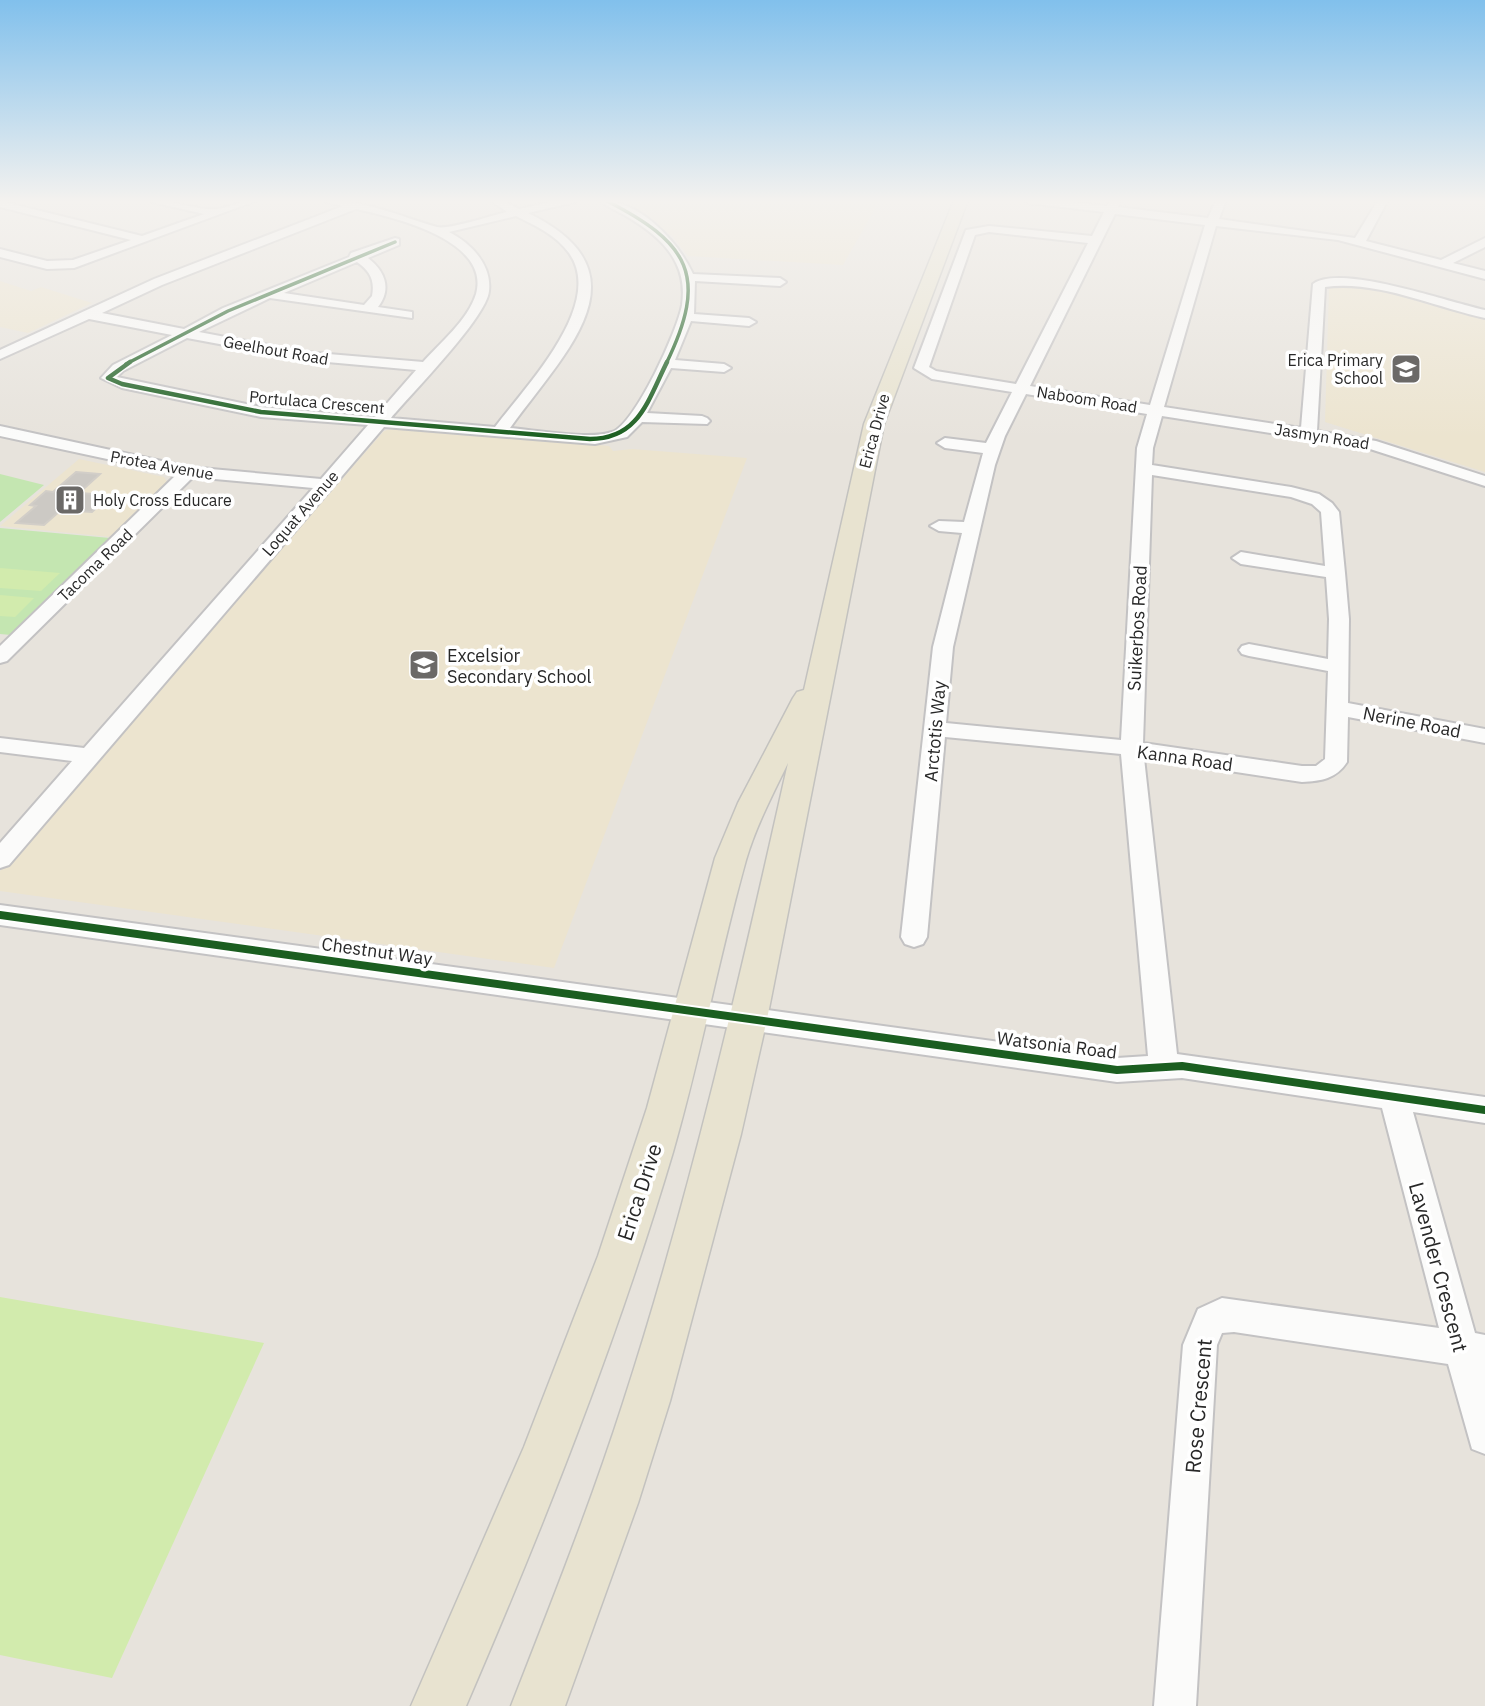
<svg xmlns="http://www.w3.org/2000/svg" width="1485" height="1706" font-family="'IBM Plex Sans',sans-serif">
	<rect width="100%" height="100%" fill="#e7e3dc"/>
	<path fill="#ece4cf" d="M 644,200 L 880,200 L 843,265 L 688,256 L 673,237 L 626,204 Z
		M 0,281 L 31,291 L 41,287 L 92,303 L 28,333 L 0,327 Z
		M 1337,285 L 1382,291 L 1485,316 L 1485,472 L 1325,422 L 1329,287 Z
		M 395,428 L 609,446 L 613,451 L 632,449 L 747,458 L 554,968 L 0,891 L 0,871 L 384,431 Z
		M 79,459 L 164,477 L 168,483 L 111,537 L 0,526 Z"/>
	<path fill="#c4e6b1" d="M 0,474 L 44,485 L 0,522 Z
		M 0,528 L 121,539 L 22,636 L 0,634 Z"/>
	<path fill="#d2ebad" d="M 0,568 L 60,573 L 41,591 L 0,588 Z
		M 0,595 L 34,598 L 15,617 L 0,616 Z
		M 0,1297 L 264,1343 L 112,1678 L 0,1655 Z"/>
	<path fill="#ccc9c4" stroke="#d2cec8" stroke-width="2" d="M 76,472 L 100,474 L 79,493 L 110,495 L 92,512 L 61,510 L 44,525 L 16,523 L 36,506 L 30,505 L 46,491 L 53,492 Z"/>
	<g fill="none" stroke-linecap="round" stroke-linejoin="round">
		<g stroke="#c3c2c3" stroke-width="4">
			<path id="minor" d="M 151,200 C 171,200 201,211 216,209 C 231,208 242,199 258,200 L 74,268 L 47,269 L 0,257 L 0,249 L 47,261 L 73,260 L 131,240 L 0,207 L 0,201 L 142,236 L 204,214 L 152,202 Z
				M 325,200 C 365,200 399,216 437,227 C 450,230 492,215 507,212 L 490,200 L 502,200 L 519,209 L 559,200 L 576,200 L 575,202 L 528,213 C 652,273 564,353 510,428 C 535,430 590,440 612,432 C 635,425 678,329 682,305 C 684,290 683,277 676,263 C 666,242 646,228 626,216 C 618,211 606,207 600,200 C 639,200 677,240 693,274 L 780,278 L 786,282 L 780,286 L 695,281 L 694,314 L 749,318 L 756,322 L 749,326 L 691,321 L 675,360 L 724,364 L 731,368 L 724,372 L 671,368 L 647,413 L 702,416 L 707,418 L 710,421 L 707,424 L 642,422 L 627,437 L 595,444 L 384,427 L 9,865 L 0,868 L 0,843 L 72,761 L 0,752 L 0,738 L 84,748 L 313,488 L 193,477 L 7,661 L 0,663 L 0,646 L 177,474 L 0,436 L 0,426 L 189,467 L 321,479 L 368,425 L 261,417 L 122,388 L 101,378 L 113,365 L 172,335 L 89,319 L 0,359 L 0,350 L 154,279 L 343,206 L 326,202 ZM 356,209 C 393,217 491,240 476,294 C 468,320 440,343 423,362 L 305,352 L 199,332 L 270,298 L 412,318 L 412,312 L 378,307 C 392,289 385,271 368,258 L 399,245 L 399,239 L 395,238 L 351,253 L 349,257 L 223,308 L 184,329 L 102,313 L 162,285 ZM 516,216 C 536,226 556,235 569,253 C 606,304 525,387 495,427 L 391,418 C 411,394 487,317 489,291 C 492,265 471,243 449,232 ZM 357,262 C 370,271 375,280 372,296 L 364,305 L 284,293 ZM 187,338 L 305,360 L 416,370 L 375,417 L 261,407 L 117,377 L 123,371 Z
				M 1023,200 L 1052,200 L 1107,206 L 1111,200 L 1121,200 L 1118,207 L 1208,218 L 1216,200 L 1226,200 L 1219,219 L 1355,238 L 1378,200 L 1388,200 L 1366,241 L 1441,260 L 1485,238 L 1485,247 L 1453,263 L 1485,271 L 1485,279 L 1338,240 L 1216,226 L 1164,407 L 1301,428 L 1313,284 C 1340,263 1451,303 1485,310 L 1485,318 C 1433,307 1378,280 1325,287 L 1317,431 L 1376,441 L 1485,476 L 1485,486 L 1367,448 L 1162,416 L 1153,448 L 1152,465 L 1291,487 L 1319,494 L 1332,503 L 1339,512 L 1345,573 L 1349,619 L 1348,703 L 1485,729 L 1485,743 L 1348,717 L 1347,762 C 1336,779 1321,781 1302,782 L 1144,758 L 1177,1054 L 1485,1097 L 1485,1123 L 1413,1112 L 1475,1333 L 1485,1335 L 1485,1454 L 1472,1449 L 1448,1364 L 1234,1332 L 1222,1333 L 1217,1345 L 1196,1706 L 1154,1706 L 1183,1345 L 1198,1309 L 1222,1298 L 1439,1328 L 1382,1108 L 1182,1078 L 1117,1082 L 0,925 L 0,905 L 1117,1058 L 1148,1056 L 1121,754 L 945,737 L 927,937 L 923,944 L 914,947 L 905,944 L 901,937 L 933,647 L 962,533 L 939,531 L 930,526 L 939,521 L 964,522 L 983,453 L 945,448 L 937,443 L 945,438 L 986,443 L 1012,392 L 932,379 L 914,368 L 966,230 L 989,226 L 1092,236 L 1104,212 L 1028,203 ZM 1115,214 L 1205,225 L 1150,405 L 1030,386 ZM 989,232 L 1088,243 L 1016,384 L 936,371 L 929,367 L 975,235 ZM 1026,394 L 1147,414 L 1137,448 L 1121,740 L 946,723 L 953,647 L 995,465 L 1005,436 ZM 1152,475 L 1291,497 L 1312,504 L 1321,512 L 1325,566 L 1241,552 L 1232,558 L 1241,564 L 1326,577 L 1329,619 L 1328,659 L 1249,644 L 1242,646 L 1239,650 L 1242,654 L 1249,656 L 1328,671 L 1325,759 L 1316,766 L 1302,766 L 1143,743 Z"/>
		</g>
		<g stroke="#c3c2bf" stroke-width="3">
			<path id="major" d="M 954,200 L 968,200 L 884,424 L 767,1019 L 741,1134 L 670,1401 L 638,1503 L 565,1706 L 511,1706 C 550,1606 590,1506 623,1403 C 691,1193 740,978 788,763 C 773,794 756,826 746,860 C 719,956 701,1055 673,1152 C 617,1341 544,1525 466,1706 L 411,1706 L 524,1447 L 598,1256 L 647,1108 L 715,858 L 738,803 L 793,698 L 797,692 L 804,690 L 864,424 Z"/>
		</g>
		<use href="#minor" fill="#fbfbfa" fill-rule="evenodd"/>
		<use href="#major" fill="#e8e3d0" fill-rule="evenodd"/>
		<g stroke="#fff" stroke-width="6">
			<path id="cycleway-far2" d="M 605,200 C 690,243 709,276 666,364
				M 126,364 L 228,311 L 395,242"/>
		</g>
		<g stroke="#fff" stroke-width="7">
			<path id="cycleway-far1" d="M 130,362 L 108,378 L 122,384 L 261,412 L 590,439 C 639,439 648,400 667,362"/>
		</g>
		<g stroke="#fff" stroke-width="12">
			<path id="cycleway" d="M 0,915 L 1117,1070 L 1182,1066 L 1485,1110"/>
		</g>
		<use href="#cycleway-far2" stroke="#1b5e20" stroke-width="3.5"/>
		<use href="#cycleway-far1" stroke="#1b5e20" stroke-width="4.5"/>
		<use href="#cycleway" stroke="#1b5e20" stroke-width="8"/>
	</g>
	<linearGradient id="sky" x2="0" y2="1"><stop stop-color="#81c0ec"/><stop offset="0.46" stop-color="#f4f2ef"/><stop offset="1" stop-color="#f4f2ef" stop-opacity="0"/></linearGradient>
	<rect width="1485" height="438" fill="url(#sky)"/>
	<defs>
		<g id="school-square" transform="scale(1.575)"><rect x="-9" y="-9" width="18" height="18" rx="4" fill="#6b6967" stroke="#fff"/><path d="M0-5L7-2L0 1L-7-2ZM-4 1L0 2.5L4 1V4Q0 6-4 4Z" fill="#fff"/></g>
		<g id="building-square" transform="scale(1.575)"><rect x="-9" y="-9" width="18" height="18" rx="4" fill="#6b6967" stroke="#fff"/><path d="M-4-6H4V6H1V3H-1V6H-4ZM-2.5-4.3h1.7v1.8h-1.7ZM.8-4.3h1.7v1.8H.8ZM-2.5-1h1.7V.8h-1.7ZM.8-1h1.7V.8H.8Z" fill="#fff"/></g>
	</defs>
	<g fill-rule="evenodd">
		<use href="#school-square" x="1406" y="369"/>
		<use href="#building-square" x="70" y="500"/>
		<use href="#school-square" x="424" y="665"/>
	</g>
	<g text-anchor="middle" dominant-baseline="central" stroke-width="7" stroke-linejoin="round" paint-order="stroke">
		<g font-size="16" fill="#282828" stroke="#fff">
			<text transform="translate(276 350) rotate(10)">Geelhout Road</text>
			<text transform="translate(1087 399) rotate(9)">Naboom Road</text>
			<text transform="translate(317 402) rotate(5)">Portulaca Crescent</text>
			<text transform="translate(874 431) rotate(-75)">Erica Drive</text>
			<text transform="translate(1322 436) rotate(9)">Jasmyn Road</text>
			<text transform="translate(162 465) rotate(10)">Protea Avenue</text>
			<text transform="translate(300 513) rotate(-49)">Loquat Avenue</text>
			<text transform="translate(95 565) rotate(-44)">Tacoma Road</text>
		</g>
		<g font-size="16" fill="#282828" stroke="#fff" text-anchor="end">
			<text x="1383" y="360">Erica Primary<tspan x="1383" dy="18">School</tspan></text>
			<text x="93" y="500" text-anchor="start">Holy Cross Educare</text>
		</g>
		<g font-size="18" fill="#282828" stroke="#fff">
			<text transform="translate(1137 628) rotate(-87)">Suikerbos Road</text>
			<text transform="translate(1412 722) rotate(11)">Nerine Road</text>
			<text transform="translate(935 731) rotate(-85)">Arctotis Way</text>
			<text transform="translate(1185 758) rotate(8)">Kanna Road</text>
			<text transform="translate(377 951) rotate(8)">Chestnut Way</text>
			<text transform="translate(1057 1045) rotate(7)">Watsonia Road</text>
		</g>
		<g font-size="18" fill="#282828" stroke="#fff" text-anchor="start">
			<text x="447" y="655">Excelsior<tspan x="447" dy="21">Secondary School</tspan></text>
		</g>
		<g font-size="21" fill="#282828" stroke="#fff">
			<text transform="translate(639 1192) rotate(-72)">Erica Drive</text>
			<text transform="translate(1439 1267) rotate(75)">Lavender Crescent</text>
			<text transform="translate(1198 1406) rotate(-85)">Rose Crescent</text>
		</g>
	</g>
</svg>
